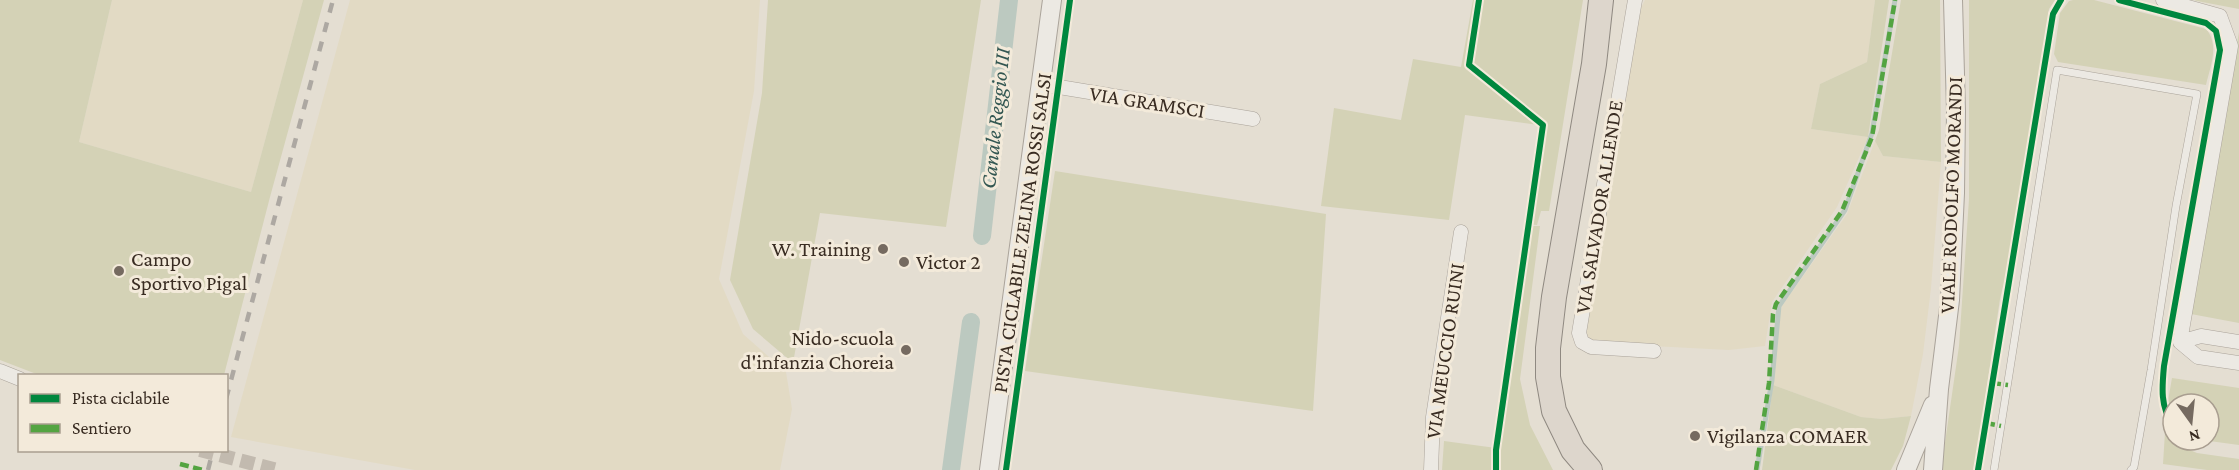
<svg xmlns="http://www.w3.org/2000/svg" width="2239" height="470" font-family="'Crimson Pro',serif">
	<rect width="100%" height="100%" fill="#e4ded2"/>
	<path fill="#e2dac4" d="M 112,0 L 303,0 L 251,192 L 79,142 Z
		M 350,0 L 760,0 L 754,91 L 719,279 L 743,334 L 786,372 L 792,409 L 780,470 L 415,470 L 231,437 Z
		M 1645,0 L 1875,0 L 1867,62 L 1820,84 L 1811,129 L 1868,137 L 1837,207 L 1772,302 L 1765,346 L 1729,350 L 1594,343 L 1588,340 L 1586,328 L 1636,18 Z
		M 1875,141 L 1883,156 L 1941,162 L 1931,288 L 1923,354 L 1911,416 L 1882,419 L 1861,417 L 1773,385 L 1778,322 L 1782,306 L 1847,214 Z"/>
	<path fill="#d4d2b6" d="M 0,0 L 112,0 L 79,142 L 251,192 L 303,0 L 324,0 L 270,197 L 224,375 L 39,375 L 0,360 Z
		M 768,0 L 981,0 L 946,227 L 820,213 L 793,363 L 753,329 L 730,280 L 762,93 Z
		M 1473,0 L 1583,0 L 1549,211 L 1541,211 L 1537,225 L 1526,224 L 1539,125 L 1465,115 L 1449,220 L 1321,206 L 1334,108 L 1401,120 L 1413,59 L 1461,67 Z
		M 1875,0 L 1889,0 L 1868,137 L 1811,129 L 1820,84 L 1867,62 Z
		M 1901,0 L 1940,0 L 1941,162 L 1883,156 L 1875,141 L 1879,130 Z
		M 1969,0 L 2055,0 L 2049,9 L 2012,250 L 2000,299 L 1977,452 L 1973,470 L 1941,470 L 1959,346 L 1969,199 Z
		M 2073,0 L 2094,0 L 2206,29 C 2220,45 2210,67 2206,85 L 2058,62 L 2054,54 L 2060,13 L 2069,1 Z
		M 2194,0 L 2239,0 L 2239,9 L 2197,1 Z
		M 2239,32 L 2239,323 L 2191,314 Z
		M 1055,171 L 1326,214 L 1313,411 L 1025,371 Z
		M 1529,226 L 1540,226 L 1520,379 L 1530,425 L 1553,470 L 1442,470 L 1444,441 L 1496,448 Z
		M 2172,378 L 2239,388 L 2239,445 L 2202,440 L 2209,440 L 2209,404 L 2173,404 L 2173,417 L 2168,401 Z
		M 1773,385 L 1861,417 L 1882,419 L 1911,416 L 1903,446 L 1891,470 L 1762,470 Z
		M 2165,432 L 2178,445 L 2197,453 L 2239,459 L 2239,470 L 2207,470 L 2163,464 Z"/>
	<g fill="none" stroke-linecap="round" stroke-linejoin="round">
		<path stroke="#bcc9c0" stroke-width="5" d="M 1757,470 L 1772,380 L 1779,306 L 1845,210 L 1872,133 L 1895,0"/>
		<path stroke="#bcc9c0" stroke-width="18" d="M 982,236 L 1009,0
			M 951,470 L 971,322"/>
		<path stroke="#c2baaf" stroke-width="14" stroke-dasharray="14 7" stroke-linecap="butt" d="M 200,450 L 277,470"/>
		<g stroke="#aaa39a" stroke-width="8">
			<path id="service" d="M 1994,470 L 2057,70 L 2197,94 L 2176,206 L 2151,370 L 2134,467 L 2131,470"/>
		</g>
		<g stroke="#aaa39a" stroke-width="15">
			<path id="minor" d="M 1635,0 L 1579,333 L 1582,342 L 1591,347 L 1654,351
				M 2163,0 L 2220,16 L 2231,46 L 2180,342
				M 1041,84 L 1253,119
				M 2180,342 L 2198,357 L 2239,363
				M 2180,342 L 2201,336 L 2239,342
				M 0,371 L 20,379
				M 1431,470 L 1433,417 L 1461,232"/>
		</g>
		<g stroke="#aaa39a" stroke-width="20">
			<path id="tertiary" d="M 989,470 L 1052,0
				M 1906,470 L 1933,405
				M 1933,470 L 1939,389 L 1950,300 L 1955,193 L 1956,111 L 1953,0"/>
		</g>
		<g stroke="#8f8981" stroke-width="26">
			<path id="trunk" d="M 1590,470 L 1573,450 L 1554,411 L 1548,377 L 1548,348 L 1554,297 L 1594,64 L 1601,0"/>
		</g>
		<use href="#service" stroke="#ece9e3" stroke-width="7"/>
		<use href="#minor" stroke="#ece9e3" stroke-width="14"/>
		<use href="#tertiary" stroke="#ece9e3" stroke-width="18"/>
		<use href="#trunk" stroke="#ddd6cc" stroke-width="24"/>
		<path stroke="#ada8a2" stroke-width="4.5" stroke-dasharray="10 10" stroke-linecap="butt" d="M 226,399 L 333,0
			M 208,470 L 213,450"/>
		<path stroke="#53a441" stroke-width="4.5" stroke-dasharray="9 4.5" stroke-linecap="butt" d="M 1992,383 L 2008,385
			M 1986,423 L 2001,426
			M 180,464 L 203,470
			M 1756,470 L 1769,383 L 1773,314 L 1776,304 L 1842,211 L 1872,137 L 1895,0"/>
		<g stroke="#f3eada" stroke-width="10">
			<path id="cycleway" d="M 1479,0 L 1469,65 L 1543,125 L 1496,450 L 1496,470
				M 2119,0 L 2206,23 L 2216,31 L 2220,50 L 2164,366 C 2162,387 2160,407 2173,425
				M 1006,470 L 1070,0
				M 1978,470 L 2053,14 L 2061,0"/>
		</g>
		<use href="#cycleway" stroke="#00873e" stroke-width="6"/>
	</g>
	<g fill="#756a60" stroke="#f3eada" stroke-width="2">
		<circle cx="883" cy="249" r="6"/>
		<circle cx="904" cy="262" r="6"/>
		<circle cx="119" cy="271" r="6"/>
		<circle cx="906" cy="350" r="6"/>
		<circle cx="1695" cy="436" r="6"/>
	</g>
	<g text-anchor="middle" dominant-baseline="central" stroke-width="6" stroke-linejoin="round" paint-order="stroke">
		<g font-size="21" fill="#392c22" stroke="#f3eada">
			<text transform="translate(1147 102) rotate(9)">VIA GRAMSCI</text>
			<text transform="translate(1951 195) rotate(-88)">VIALE RODOLFO MORANDI</text>
			<text transform="translate(1599 207) rotate(-81)">VIA SALVADOR ALLENDE</text>
			<text transform="translate(1022 233) rotate(-82)">PISTA CICLABILE ZELINA ROSSI SALSI</text>
			<text transform="translate(1445 351) rotate(-82)">VIA MEUCCIO RUINI</text>
		</g>
		<g font-size="21" fill="#392c22" stroke="#f3eada" text-anchor="start">
			<text x="871" y="249" text-anchor="end">W. Training</text>
			<text x="131" y="259">Campo<tspan x="131" dy="24">Sportivo Pigal</tspan></text>
			<text x="916" y="262">Victor 2</text>
			<text x="894" y="338" text-anchor="end">Nido-scuola<tspan x="894" dy="24">d'infanzia Choreia</tspan></text>
			<text x="1707" y="436">Vigilanza COMAER</text>
		</g>
		<g font-size="22" font-style="italic" fill="#335752" stroke="#f3eada">
			<text transform="translate(995 118) rotate(-84)">Canale Reggio III</text>
		</g>
	</g>
	<rect x="18" y="374" width="210" height="78" fill="#f3eada" stroke="#a99e90" stroke-width="1.5"/>
	<rect x="30" y="394" width="30" height="9" fill="#00873e" stroke="#a99e90" stroke-width="1.5"/>
	<text x="72" y="404" font-size="18" fill="#392c22">Pista ciclabile</text>
	<rect x="30" y="424" width="30" height="9" fill="#53a441" stroke="#a99e90" stroke-width="1.5"/>
	<text x="72" y="434" font-size="18" fill="#392c22">Sentiero</text>
	<g transform="translate(2191 422) rotate(165)"><circle r="28" fill="#f3eada" stroke="#a99e90" stroke-width="1.5"/>
	<path d="M0-4.5L10 22L0 15L-10 22Z" fill="#756a60"/>
	<text y="-9" font-size="16" font-weight="bold" text-anchor="middle" fill="#392c22">N</text>
	</g>
</svg>
